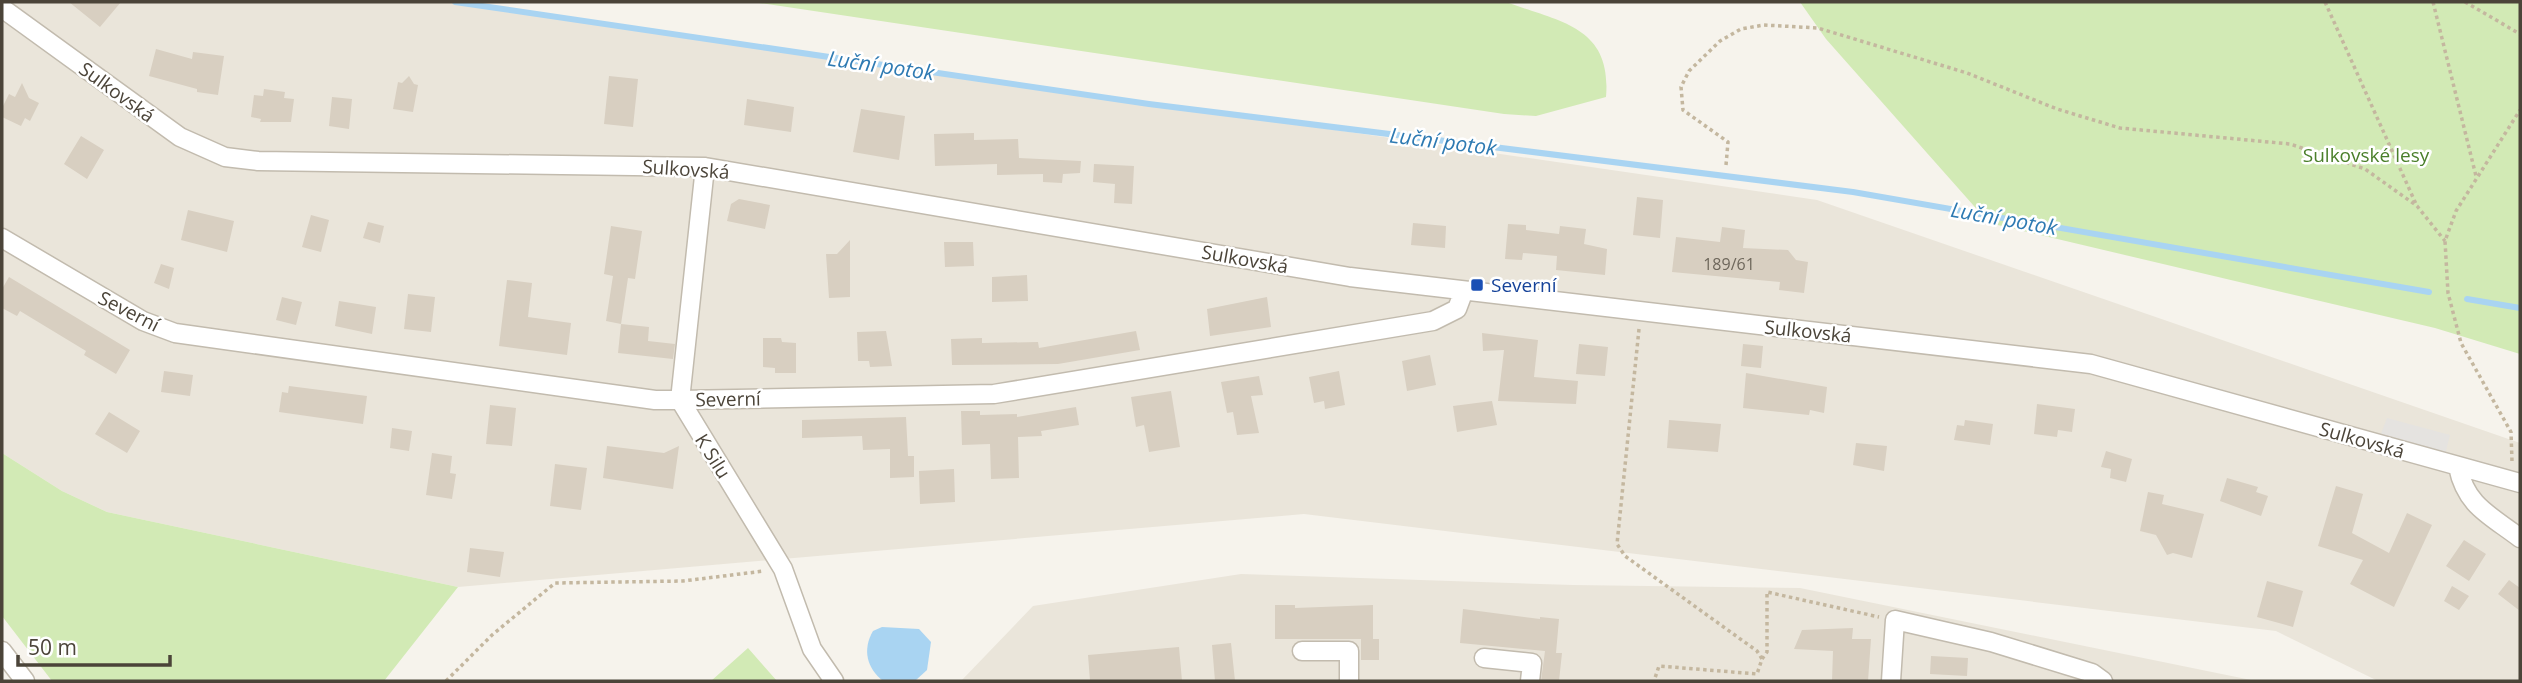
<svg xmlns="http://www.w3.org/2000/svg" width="2522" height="683" font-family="'Open Sans',sans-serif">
	<rect width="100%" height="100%" fill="#f6f3ec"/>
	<path fill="#eae5da" d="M 2,2 L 456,2 L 1817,200 L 2520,443 L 2520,681 L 2378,681 L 2276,631 L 1304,514 L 458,587 L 107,512 L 62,491 L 2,453 Z
		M 1241,574 L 1573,585 L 1800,588 L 2256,681 L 961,681 L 1033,606 Z"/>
	<path fill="#d2eab5" d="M 753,2 L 1506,2 C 1560,22 1612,26 1606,97 L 1536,116 L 1504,114 Z
		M 1800,2 L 2520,2 L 2520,354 L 2435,328 L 1989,223 L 1826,39 Z
		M 2,453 L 62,491 L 107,512 L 458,587 L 384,681 L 52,681 L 2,616 Z
		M 748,648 L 777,681 L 711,681 Z"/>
	<path fill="#e5e3e0" d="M 2387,418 L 2450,435 L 2443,463 L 2377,444 Z"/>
	<path fill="#a9d4f2" d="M 882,627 L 919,629 L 931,642 L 927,670 L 916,680 L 883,681 C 867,668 862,650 873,631 Z"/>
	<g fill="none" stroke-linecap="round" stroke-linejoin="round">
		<path stroke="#a9d4f2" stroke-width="6" d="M 455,2 L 1149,104 L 1853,192 L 2429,292
			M 2467,299 L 2520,308"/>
	</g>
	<path fill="#d8cfc1" d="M 69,2 L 121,2 L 100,27 Z
		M 156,49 L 192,59 L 193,52 L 224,56 L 218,95 L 197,92 L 197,89 L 149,76 Z
		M 409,76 L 414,84 L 418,85 L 413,112 L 393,109 L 398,82 L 402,83 Z
		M 609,76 L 638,79 L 633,127 L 604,124 Z
		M 22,83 L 29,98 L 39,103 L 30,121 L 25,118 L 21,126 L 2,117 L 2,108 L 9,94 L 15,97 Z
		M 264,89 L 285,92 L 284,98 L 294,99 L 291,122 L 260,122 L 261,119 L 251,117 L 254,95 L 263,96 Z
		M 332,97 L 352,99 L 349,129 L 329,126 Z
		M 747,99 L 794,107 L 791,132 L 744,125 Z
		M 861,109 L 905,116 L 899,160 L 853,152 Z
		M 974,133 L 974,140 L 1018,139 L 1019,158 L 1081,161 L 1080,173 L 1063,174 L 1062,183 L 1043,182 L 1043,174 L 997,175 L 997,164 L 935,166 L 934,134 Z
		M 81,136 L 104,150 L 87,179 L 64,164 Z
		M 1094,164 L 1134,166 L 1132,204 L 1114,203 L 1115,184 L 1093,182 Z
		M 1637,197 L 1663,200 L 1660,238 L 1633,235 Z
		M 739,199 L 770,205 L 765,229 L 727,221 L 731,204 Z
		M 188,210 L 234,221 L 227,252 L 181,240 Z
		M 311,215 L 329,220 L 321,252 L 302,247 Z
		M 368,222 L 384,226 L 380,243 L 363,238 Z
		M 1413,223 L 1446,226 L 1445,248 L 1411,245 Z
		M 1508,224 L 1526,225 L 1526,230 L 1559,234 L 1560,226 L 1586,229 L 1584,244 L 1607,249 L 1605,275 L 1556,270 L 1557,256 L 1523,253 L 1522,260 L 1505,259 Z
		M 611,226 L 642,231 L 635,279 L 628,278 L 621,324 L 606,321 L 613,276 L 604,274 Z
		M 1722,227 L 1745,230 L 1743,248 L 1788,250 L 1796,260 L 1808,262 L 1804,293 L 1779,290 L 1780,282 L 1672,272 L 1676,237 L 1720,242 Z
		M 850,240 L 850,297 L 829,298 L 826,254 L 837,254 Z
		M 944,242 L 973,242 L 974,266 L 945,267 Z
		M 161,264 L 174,268 L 169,289 L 154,283 Z
		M 1027,275 L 1028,301 L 992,302 L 992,277 Z
		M 9,277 L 130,350 L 116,374 L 84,355 L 86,351 L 20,311 L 17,316 L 2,308 L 2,289 Z
		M 507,280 L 532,283 L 528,317 L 571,323 L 567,355 L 499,346 Z
		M 408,294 L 435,297 L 431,332 L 404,329 Z
		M 282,297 L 302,302 L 296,325 L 276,320 Z
		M 1267,297 L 1271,327 L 1210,336 L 1207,309 Z
		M 339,301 L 376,307 L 372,334 L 335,326 Z
		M 621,324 L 649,327 L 648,341 L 675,344 L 673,359 L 618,353 Z
		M 886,331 L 892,366 L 870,367 L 869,361 L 858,361 L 857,332 Z
		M 1136,331 L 1140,350 L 1058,364 L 952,365 L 951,339 L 982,338 L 982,343 L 1038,342 L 1039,348 Z
		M 1482,333 L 1538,340 L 1534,377 L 1578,381 L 1576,404 L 1498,401 L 1504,350 L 1483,351 Z
		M 763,338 L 781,338 L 782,342 L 796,343 L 796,373 L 775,373 L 775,368 L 763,367 Z
		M 1579,344 L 1608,347 L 1605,376 L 1576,374 Z
		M 1743,344 L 1763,346 L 1761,368 L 1741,366 Z
		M 1430,355 L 1436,385 L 1407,391 L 1402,361 Z
		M 164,371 L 193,375 L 190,396 L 161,392 Z
		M 1339,371 L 1345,405 L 1325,409 L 1324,401 L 1314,403 L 1309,377 Z
		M 1746,373 L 1827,387 L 1824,413 L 1810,410 L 1809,415 L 1743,408 Z
		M 1259,376 L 1263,395 L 1251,396 L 1259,433 L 1237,435 L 1233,412 L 1227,413 L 1221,382 Z
		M 289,386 L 367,396 L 363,424 L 279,412 L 282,392 L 288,393 Z
		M 1171,391 L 1180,447 L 1149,452 L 1144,425 L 1136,427 L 1131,397 Z
		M 1492,401 L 1497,425 L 1457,432 L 1453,406 Z
		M 2037,404 L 2075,409 L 2072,432 L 2058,430 L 2057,437 L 2034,434 Z
		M 490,405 L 516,408 L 512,446 L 486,444 Z
		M 1076,407 L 1079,425 L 1041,431 L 1042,436 L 1018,437 L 1019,478 L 991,479 L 990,444 L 962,445 L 961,411 L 980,411 L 980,415 L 1017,414 L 1017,417 Z
		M 109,412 L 140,431 L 127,453 L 95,434 Z
		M 906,417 L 908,456 L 914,456 L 914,477 L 890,478 L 890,449 L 863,450 L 862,436 L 802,438 L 802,420 Z
		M 1669,420 L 1721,424 L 1718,452 L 1667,448 Z
		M 1965,420 L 1993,424 L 1990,445 L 1954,440 L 1957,425 L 1964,426 Z
		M 392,428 L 412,431 L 409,451 L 390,448 Z
		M 1856,443 L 1887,446 L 1884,471 L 1853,465 Z
		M 607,446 L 664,453 L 679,446 L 673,489 L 603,478 Z
		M 2106,451 L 2132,459 L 2126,482 L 2110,478 L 2111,469 L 2101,467 Z
		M 432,453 L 452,456 L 450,473 L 456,474 L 452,499 L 426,495 Z
		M 555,464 L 587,468 L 581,510 L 550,506 Z
		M 954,469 L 955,502 L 920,504 L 919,471 Z
		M 2227,478 L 2258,487 L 2256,492 L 2268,496 L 2261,516 L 2220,501 Z
		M 2336,486 L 2363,494 L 2352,533 L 2389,553 L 2407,513 L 2432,525 L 2394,607 L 2350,584 L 2363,560 L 2318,546 Z
		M 2148,492 L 2164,495 L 2162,504 L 2204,514 L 2192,558 L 2173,553 L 2167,555 L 2156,535 L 2140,531 Z
		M 2464,540 L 2486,554 L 2469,581 L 2446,566 Z
		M 470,548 L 504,552 L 500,577 L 467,572 Z
		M 2509,580 L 2520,588 L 2520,611 L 2498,594 Z
		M 2267,581 L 2303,591 L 2293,627 L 2257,617 Z
		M 2452,586 L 2469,596 L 2459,610 L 2444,601 Z
		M 1275,605 L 1295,605 L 1295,608 L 1373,605 L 1373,639 L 1379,639 L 1379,660 L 1361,660 L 1361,639 L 1275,639 Z
		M 1463,609 L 1540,619 L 1540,617 L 1559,619 L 1556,653 L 1562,653 L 1559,681 L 1541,681 L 1545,651 L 1460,643 Z
		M 1853,628 L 1852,639 L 1871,639 L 1868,681 L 1832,681 L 1833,651 L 1794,649 L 1802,630 Z
		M 1231,643 L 1235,681 L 1215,681 L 1212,645 Z
		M 1179,647 L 1182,681 L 1090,681 L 1088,655 Z
		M 1931,656 L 1968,658 L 1967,676 L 1930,674 Z"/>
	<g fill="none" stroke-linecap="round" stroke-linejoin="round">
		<g stroke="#c2bbae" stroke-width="21">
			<path id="street" d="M 2,8 L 180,137 L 225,157 L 258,161 L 705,167 L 1350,277 L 2091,364 L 2520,483
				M 705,167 L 680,400 L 783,569 L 812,649 L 834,681
				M 2,238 L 143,321 L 175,333 L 655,400 L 680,400 L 994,394 L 1433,321 L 1457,309 L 1463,293
				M 2458,467 C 2466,506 2490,515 2520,538
				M 2,651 L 25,681
				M 1302,651 L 1349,651 L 1349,681
				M 1484,658 L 1532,663 L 1530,681
				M 1891,681 L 1895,620 L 1991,642 L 2092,673 L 2103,681"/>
		</g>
		<path stroke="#c4b79f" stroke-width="3.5" stroke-dasharray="3.5 3.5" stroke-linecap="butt" d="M 2325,2 L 2416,204
			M 2433,2 L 2476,176
			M 2465,2 L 2520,34
			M 1726,165 L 1728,142 L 1683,110 L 1681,87 L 1689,71 L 1720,41 L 1741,29 L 1764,25 L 1818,28 L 1967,73 L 2057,109 L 2120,128 L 2290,144 L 2365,169 L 2417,206 L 2445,241
			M 1639,329 L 1617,544 L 1625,556 L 1757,651 L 1762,659 L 1757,674 L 1659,666 L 1654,681
			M 2512,461 L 2511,432 L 2461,343 L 2448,293 L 2445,241 L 2456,211 L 2520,110
			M 1762,659 L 1767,652 L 1767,592 L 1879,617
			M 446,681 L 492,635 L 555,583 L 683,581 L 764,571"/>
		<use href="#street" stroke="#fff" stroke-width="18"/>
	</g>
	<rect fill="#1a4fb4" stroke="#fff" stroke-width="2.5" x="1470" y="278" width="14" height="14" rx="3.5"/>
	<g text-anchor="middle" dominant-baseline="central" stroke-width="5" stroke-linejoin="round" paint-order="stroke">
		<g font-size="16" fill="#6e675b">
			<text x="1729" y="264">189/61</text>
		</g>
		<g font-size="19" fill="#4b4439" stroke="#fff">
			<text transform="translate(117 92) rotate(36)">Sulkovská</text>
			<text transform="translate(686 169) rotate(4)">Sulkovská</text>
			<text transform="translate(1245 259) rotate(10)">Sulkovská</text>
			<text transform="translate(129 311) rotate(27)">Severní</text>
			<text transform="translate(1808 331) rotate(6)">Sulkovská</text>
			<text transform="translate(728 399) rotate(-1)">Severní</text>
			<text transform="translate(2362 440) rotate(16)">Sulkovská</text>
			<text transform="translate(713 456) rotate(58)">K Silu</text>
		</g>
		<g font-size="19" fill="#4a7f2a" stroke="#fff">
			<text x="2366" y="155">Sulkovské lesy</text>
		</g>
		<g font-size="19" fill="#164399" stroke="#fff" text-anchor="start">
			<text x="1491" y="285">Severní</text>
		</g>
		<g font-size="21" font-style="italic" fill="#2e7ab2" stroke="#fff">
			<text transform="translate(881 65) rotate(8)">Luční potok</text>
			<text transform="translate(1443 141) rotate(7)">Luční potok</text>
			<text transform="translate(2004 218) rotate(10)">Luční potok</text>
		</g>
	</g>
	<rect width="2522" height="683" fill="none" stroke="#4b4439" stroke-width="7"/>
	<path d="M18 655v10h152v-10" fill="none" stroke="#4b4439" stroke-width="3.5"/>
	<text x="28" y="655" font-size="21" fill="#4b4439" stroke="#ffffff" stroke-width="5" paint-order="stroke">50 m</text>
</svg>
